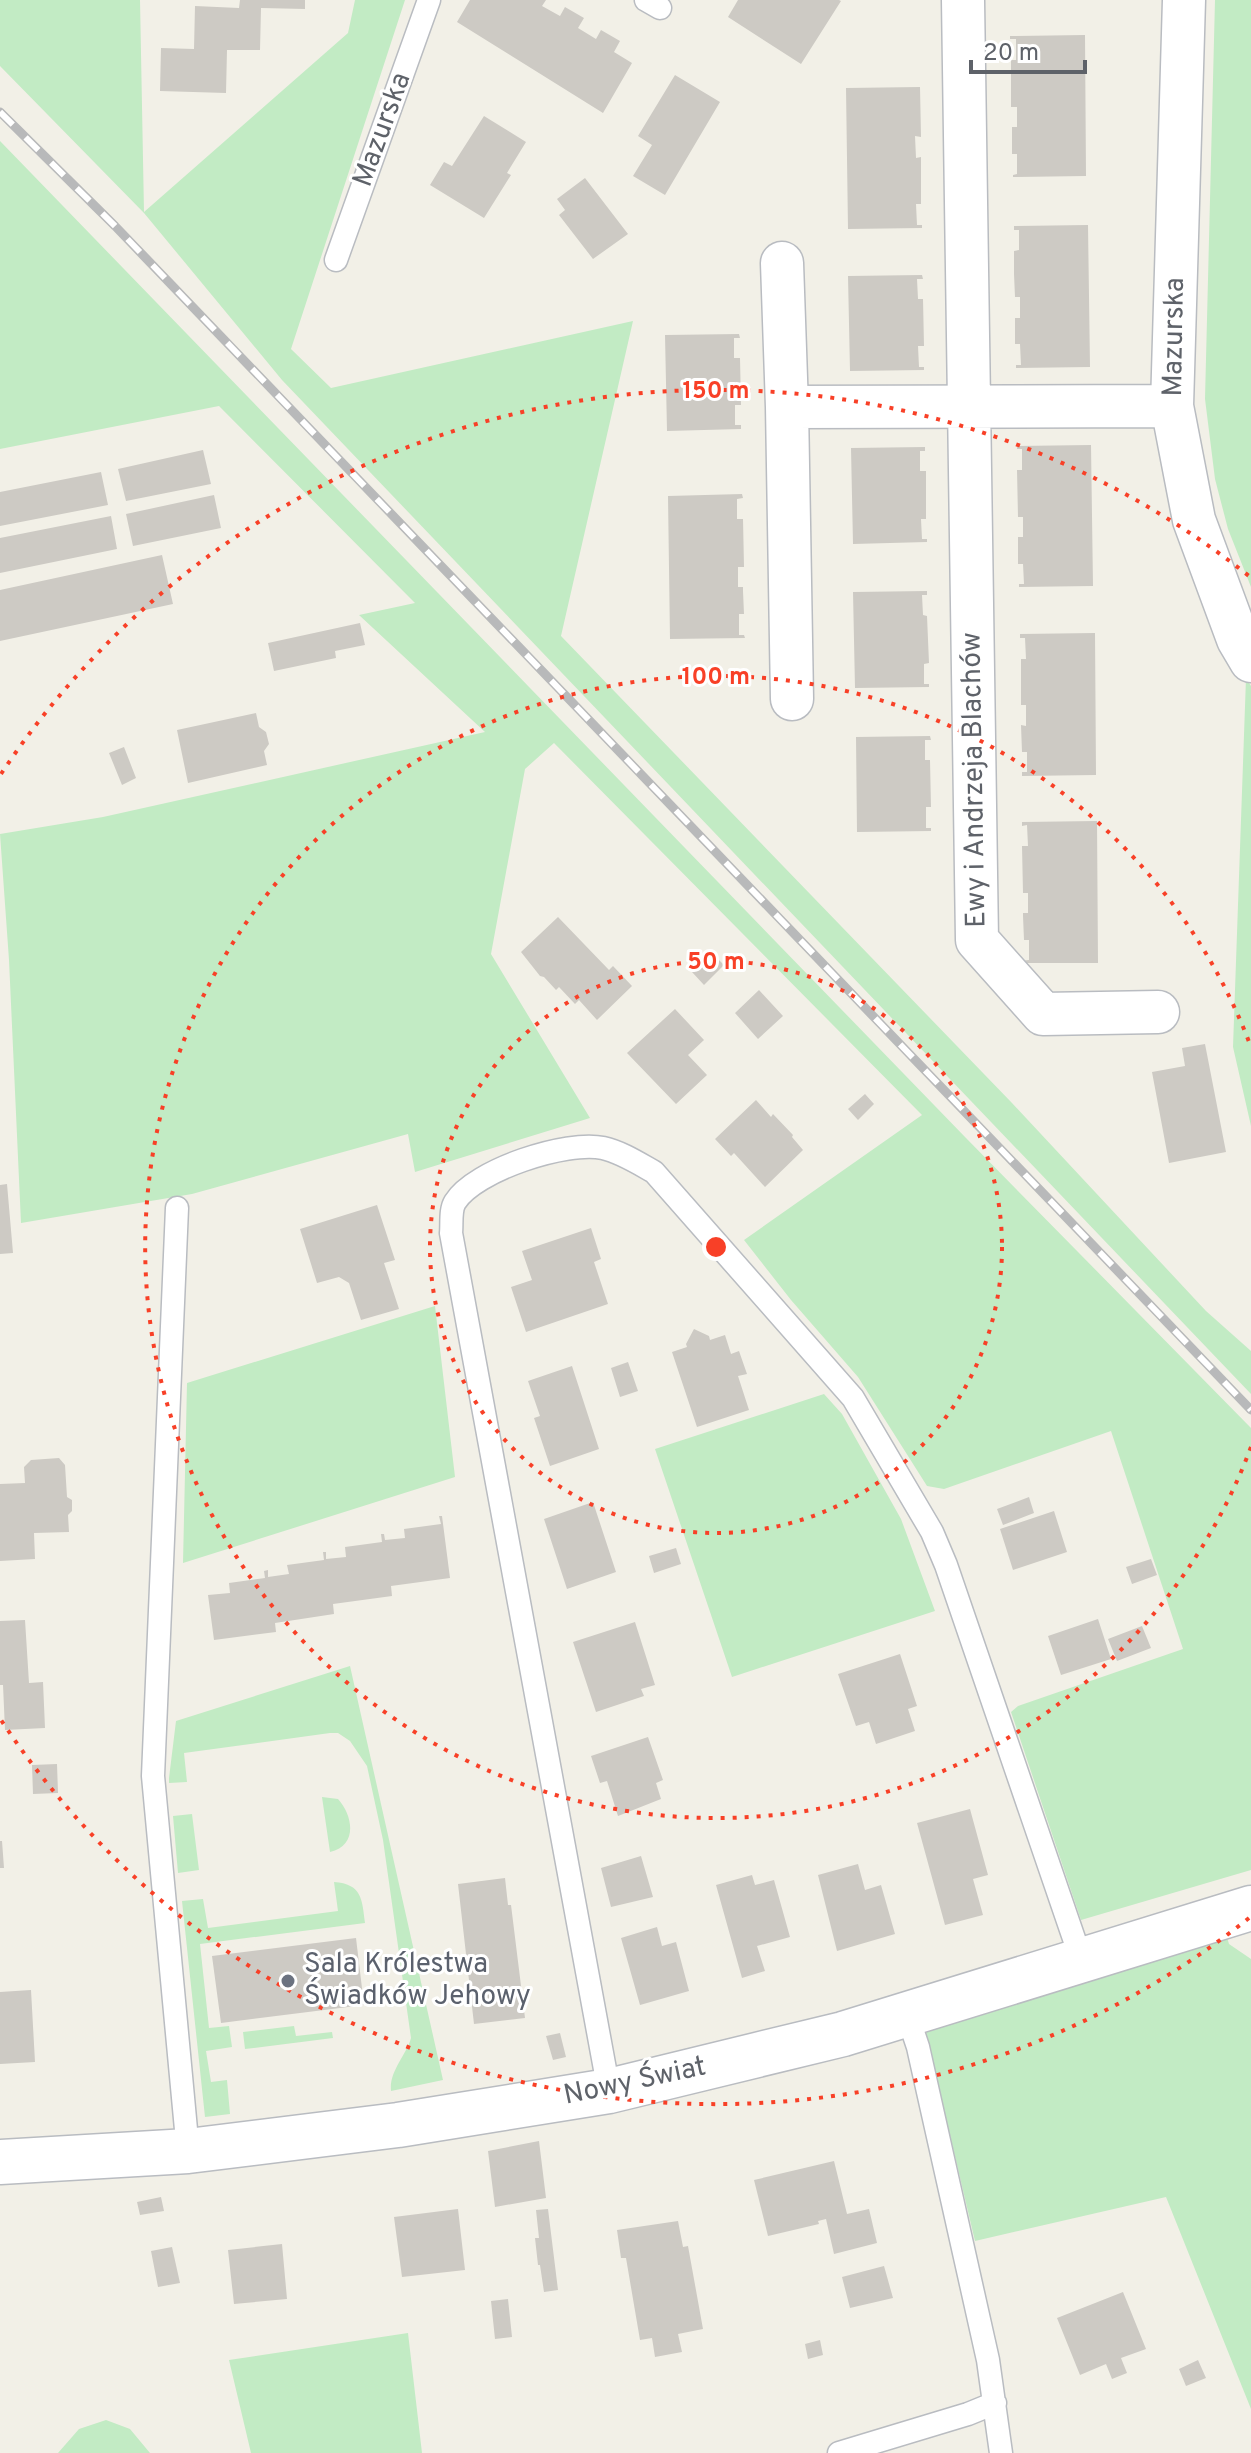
<svg xmlns="http://www.w3.org/2000/svg" width="1251" height="2453" font-family="Overpass,sans-serif">
	<rect width="100%" height="100%" fill="#f2f0e7"/>
	<path fill="#c2ebc4" d="M 0,0 L 140,0 L 144,212 L 348,33 L 355,0 L 405,0 L 291,349 L 331,388 L 633,321 L 561,636 L 1012,1103 L 1206,1311 L 1251,1351 L 1251,1394 L 282,380 L 144,213 L 0,66 Z
		M 1215,0 L 1251,0 L 1251,587 L 1228,529 L 1215,479 L 1205,399 Z
		M 0,141 L 966,1138 L 1251,1428 L 1251,1870 L 1081,1920 L 1011,1712 L 1018,1706 L 1183,1649 L 1111,1431 L 944,1489 L 927,1486 L 858,1377 L 791,1300 L 744,1240 L 922,1115 L 554,743 L 525,769 L 491,954 L 590,1118 L 415,1172 L 408,1134 L 192,1194 L 21,1223 L 9,960 L 0,834 L 103,817 L 485,732 L 359,615 L 415,603 L 219,406 L 0,449 Z
		M 1246,678 L 1251,686 L 1251,1126 L 1233,1047 Z
		M 435,1306 L 455,1477 L 183,1563 L 187,1383 Z
		M 824,1394 L 842,1414 L 901,1519 L 935,1611 L 732,1677 L 655,1449 Z
		M 350,1666 L 443,2080 L 391,2091 C 389,2071 406,2056 411,2038 L 383,1840 L 367,1766 L 350,1741 L 338,1733 L 330,1733 L 184,1753 L 187,1782 L 169,1783 L 169,1778 L 176,1721 Z
		M 322,1797 L 338,1799 C 354,1817 357,1846 330,1852 Z
		M 192,1814 L 199,1870 L 178,1873 L 173,1816 Z
		M 334,1882 C 362,1884 362,1899 365,1923 L 200,1944 L 209,2028 L 229,2026 L 232,2047 L 206,2051 L 211,2082 L 227,2080 L 230,2114 L 205,2117 L 182,1901 L 203,1899 L 208,1928 L 338,1911 Z
		M 1225,1931 L 1229,1944 L 1251,1959 L 1251,2409 L 1166,2197 L 975,2241 L 926,2034 L 931,2022 Z
		M 294,2026 L 296,2036 L 332,2032 L 333,2038 L 245,2049 L 243,2032 Z
		M 408,2333 L 422,2453 L 251,2453 L 229,2360 Z
		M 106,2420 L 130,2429 L 150,2453 L 58,2453 L 79,2429 Z"/>
	<path fill="#cdcac4" d="M 240,0 L 305,0 L 305,9 L 261,8 L 260,50 L 227,50 L 226,93 L 160,91 L 161,48 L 194,49 L 195,6 L 239,8 Z
		M 470,0 L 546,0 L 542,6 L 560,16 L 565,7 L 584,18 L 578,28 L 596,39 L 601,30 L 620,41 L 614,52 L 632,63 L 603,113 L 457,22 Z
		M 738,0 L 839,0 L 841,1 L 801,64 L 728,17 Z
		M 1085,35 L 1086,176 L 1013,177 L 1013,175 L 1017,174 L 1017,154 L 1012,154 L 1012,127 L 1017,127 L 1017,107 L 1011,107 L 1011,60 L 1016,60 L 1016,39 L 1010,39 L 1010,36 Z
		M 675,75 L 720,102 L 665,195 L 633,176 L 652,145 L 638,136 Z
		M 920,87 L 921,137 L 915,136 L 916,158 L 921,157 L 921,204 L 916,204 L 917,225 L 922,225 L 922,228 L 848,229 L 846,88 Z
		M 484,116 L 526,142 L 507,173 L 511,175 L 484,218 L 430,185 L 444,162 L 452,166 Z
		M 585,178 L 628,234 L 593,259 L 559,215 L 565,210 L 557,199 Z
		M 1088,225 L 1090,367 L 1016,368 L 1016,365 L 1021,365 L 1020,344 L 1015,344 L 1015,318 L 1020,318 L 1020,297 L 1015,297 L 1014,274 L 1014,251 L 1019,250 L 1019,230 L 1014,230 L 1014,226 Z
		M 922,275 L 923,279 L 917,279 L 918,299 L 923,299 L 924,346 L 918,346 L 919,367 L 924,367 L 924,370 L 850,371 L 848,276 Z
		M 739,334 L 740,338 L 734,338 L 734,358 L 740,358 L 741,405 L 735,405 L 735,425 L 741,425 L 741,429 L 667,431 L 665,335 Z
		M 1091,445 L 1093,586 L 1019,587 L 1019,584 L 1024,584 L 1023,564 L 1018,564 L 1018,537 L 1023,537 L 1023,517 L 1018,517 L 1017,470 L 1022,470 L 1022,449 L 1017,449 L 1017,446 Z
		M 925,447 L 925,451 L 920,451 L 920,471 L 926,471 L 926,519 L 921,519 L 922,539 L 927,539 L 927,542 L 853,544 L 851,448 Z
		M 203,450 L 211,484 L 126,501 L 118,469 Z
		M 101,472 L 108,505 L 0,526 L 0,492 Z
		M 742,494 L 743,498 L 737,499 L 737,519 L 743,519 L 744,567 L 738,567 L 738,587 L 743,587 L 743,591 L 744,614 L 739,614 L 739,635 L 744,635 L 745,638 L 670,639 L 668,496 Z
		M 214,495 L 221,528 L 133,546 L 126,514 Z
		M 111,516 L 117,549 L 0,573 L 0,538 Z
		M 162,555 L 173,604 L 0,641 L 0,590 Z
		M 927,591 L 927,595 L 922,595 L 923,615 L 927,616 L 929,663 L 924,664 L 924,684 L 929,684 L 929,687 L 855,688 L 853,592 Z
		M 360,623 L 365,645 L 335,651 L 336,658 L 274,671 L 268,643 Z
		M 1095,633 L 1096,775 L 1022,776 L 1022,772 L 1027,772 L 1027,752 L 1022,752 L 1021,725 L 1026,726 L 1026,705 L 1021,705 L 1021,659 L 1026,659 L 1025,638 L 1020,638 L 1020,634 Z
		M 256,713 L 259,727 L 266,732 L 269,744 L 264,751 L 267,765 L 188,783 L 177,730 Z
		M 930,736 L 931,740 L 925,740 L 925,760 L 930,760 L 931,807 L 926,807 L 926,828 L 931,828 L 931,831 L 857,832 L 856,737 Z
		M 124,747 L 136,778 L 122,785 L 109,753 Z
		M 1097,821 L 1098,963 L 1019,963 L 1019,961 L 1029,960 L 1029,940 L 1024,940 L 1023,916 L 1023,913 L 1028,913 L 1028,893 L 1023,893 L 1022,846 L 1028,846 L 1027,825 L 1022,826 L 1022,822 Z
		M 558,917 L 609,970 L 613,966 L 632,986 L 597,1020 L 579,1000 L 575,1004 L 559,987 L 556,990 L 544,977 L 540,976 L 521,952 Z
		M 712,953 L 724,965 L 704,985 L 692,972 Z
		M 759,990 L 783,1016 L 758,1039 L 735,1013 Z
		M 675,1009 L 704,1040 L 688,1055 L 707,1075 L 676,1104 L 627,1053 Z
		M 1205,1044 L 1226,1152 L 1169,1163 L 1152,1072 L 1185,1066 L 1182,1048 Z
		M 865,1094 L 874,1104 L 858,1120 L 848,1109 Z
		M 756,1100 L 771,1117 L 773,1114 L 793,1135 L 792,1137 L 803,1150 L 765,1187 L 734,1153 L 731,1156 L 715,1139 Z
		M 7,1184 L 13,1253 L 0,1254 L 0,1185 Z
		M 377,1205 L 395,1260 L 384,1263 L 399,1309 L 361,1320 L 349,1283 L 339,1277 L 317,1283 L 300,1229 Z
		M 591,1228 L 601,1259 L 594,1262 L 608,1304 L 526,1332 L 511,1287 L 532,1280 L 522,1251 Z
		M 694,1329 L 709,1336 L 710,1340 L 725,1335 L 731,1354 L 739,1351 L 747,1374 L 738,1376 L 749,1410 L 697,1427 L 672,1352 L 687,1347 L 686,1344 Z
		M 628,1362 L 638,1391 L 620,1397 L 611,1368 Z
		M 572,1366 L 599,1449 L 550,1466 L 534,1418 L 540,1416 L 528,1381 Z
		M 59,1458 L 65,1465 L 67,1497 L 72,1500 L 72,1511 L 68,1515 L 69,1532 L 34,1533 L 35,1559 L 0,1561 L 0,1484 L 25,1483 L 24,1467 L 31,1460 Z
		M 1029,1497 L 1034,1513 L 1003,1525 L 997,1509 Z
		M 593,1502 L 616,1572 L 567,1589 L 544,1519 Z
		M 1054,1511 L 1067,1552 L 1013,1570 L 1000,1529 Z
		M 439,1516 L 442,1516 L 450,1578 L 391,1586 L 392,1596 L 333,1604 L 334,1614 L 275,1623 L 276,1632 L 214,1640 L 208,1595 L 230,1593 L 229,1583 L 265,1578 L 264,1571 L 268,1570 L 268,1577 L 289,1574 L 287,1565 L 324,1560 L 323,1552 L 326,1552 L 326,1559 L 346,1557 L 345,1547 L 382,1542 L 381,1534 L 384,1534 L 385,1540 L 405,1538 L 404,1529 L 441,1524 Z
		M 676,1548 L 681,1564 L 654,1573 L 649,1556 Z
		M 1151,1559 L 1157,1575 L 1132,1584 L 1126,1567 Z
		M 1098,1619 L 1111,1659 L 1061,1675 L 1048,1636 Z
		M 25,1620 L 29,1683 L 43,1682 L 45,1728 L 5,1730 L 3,1685 L 0,1685 L 0,1621 Z
		M 635,1622 L 655,1685 L 641,1689 L 644,1696 L 596,1712 L 573,1642 Z
		M 1142,1626 L 1151,1648 L 1117,1661 L 1108,1639 Z
		M 900,1654 L 917,1706 L 908,1709 L 915,1731 L 876,1744 L 869,1722 L 856,1726 L 838,1674 Z
		M 648,1737 L 663,1780 L 656,1783 L 661,1799 L 618,1816 L 607,1781 L 600,1783 L 591,1756 Z
		M 57,1764 L 58,1793 L 33,1794 L 32,1765 Z
		M 970,1809 L 988,1875 L 973,1879 L 983,1915 L 945,1925 L 917,1823 Z
		M 0,1841 L 2,1841 L 4,1868 L 0,1868 Z
		M 641,1856 L 653,1897 L 611,1907 L 601,1868 Z
		M 858,1864 L 865,1890 L 881,1885 L 895,1934 L 837,1951 L 818,1875 Z
		M 752,1875 L 755,1885 L 774,1880 L 790,1937 L 757,1946 L 765,1971 L 742,1978 L 716,1885 Z
		M 505,1878 L 508,1905 L 511,1905 L 525,2018 L 474,2024 L 458,1884 Z
		M 657,1927 L 662,1946 L 676,1942 L 689,1991 L 640,2005 L 621,1938 Z
		M 356,1938 L 364,2005 L 221,2023 L 212,1956 Z
		M 31,1990 L 35,2062 L 0,2064 L 0,1992 Z
		M 560,2033 L 566,2057 L 553,2060 L 546,2036 Z
		M 539,2141 L 546,2198 L 495,2207 L 488,2151 Z
		M 834,2161 L 847,2214 L 869,2209 L 877,2243 L 834,2254 L 826,2219 L 818,2221 L 819,2224 L 768,2236 L 754,2180 Z
		M 161,2197 L 164,2211 L 140,2215 L 137,2202 Z
		M 458,2209 L 465,2270 L 402,2277 L 394,2217 Z
		M 548,2209 L 558,2290 L 544,2292 L 540,2265 L 538,2265 L 535,2238 L 539,2238 L 536,2210 Z
		M 678,2221 L 683,2247 L 688,2246 L 703,2329 L 678,2334 L 682,2352 L 655,2357 L 652,2338 L 640,2340 L 626,2258 L 621,2258 L 617,2230 Z
		M 282,2244 L 287,2299 L 234,2304 L 228,2250 Z
		M 172,2247 L 180,2283 L 158,2287 L 151,2251 Z
		M 884,2266 L 893,2298 L 850,2308 L 842,2277 Z
		M 1123,2292 L 1146,2349 L 1121,2358 L 1127,2373 L 1112,2379 L 1106,2364 L 1080,2375 L 1057,2318 Z
		M 508,2299 L 512,2337 L 495,2339 L 491,2301 Z
		M 820,2340 L 823,2355 L 808,2359 L 805,2344 Z
		M 1198,2360 L 1206,2378 L 1186,2386 L 1179,2369 Z"/>
	<g fill="none" stroke-linecap="round" stroke-linejoin="round">
		<g stroke="#b9bcc1" stroke-width="25">
			<path id="service" d="M 646,0 L 660,8
				M 336,260 L 429,0
				M 177,1208 L 153,1776 L 188,2151
				M 907,2014 L 918,2047 L 988,2360 L 1001,2453
				M 609,2091 L 451,1233 C 452,1224 450,1210 455,1202 C 475,1170 567,1140 603,1148 C 621,1152 638,1163 654,1172 L 853,1398 L 932,1532 L 946,1565 L 1081,1959
				M 839,2453 L 968,2414 L 995,2403"/>
		</g>
		<g stroke="#b9bcc1" stroke-width="45">
			<path id="minor" d="M 963,0 L 977,940 L 1043,1014 L 1158,1012
				M 1184,0 L 1172,406 L 1194,520 L 1238,639 L 1251,661
				M 782,263 L 787,407
				M 792,699 L 787,407 L 1172,406"/>
		</g>
		<g stroke="#b9bcc1" stroke-width="47">
			<path id="tertiary" d="M 0,2162 L 188,2151 L 398,2125 L 609,2091 L 843,2034 L 1251,1908"/>
		</g>
		<use href="#service" stroke="#fff" stroke-width="22"/>
		<use href="#minor" stroke="#fff" stroke-width="42"/>
		<use href="#tertiary" stroke="#fff" stroke-width="44"/>
		<g stroke="#b8b9ba" stroke-width="9">
			<path id="rail" d="M 0,112 L 115,226 L 1251,1410"/>
		</g>
		<use href="#rail" stroke="#fff" stroke-width="6" stroke-dasharray="18" stroke-linecap="butt"/>
	</g>
	<g fill="none" stroke="#f84027" stroke-width="4" stroke-dasharray="4 8">
		<circle cx="716" cy="1247" r="286"/>
		<path d="M1251 1447A571 571 0 1 1 1251 1047"/>
		<path d="M1249 1918A857 857 0 0 1 1 1720M1 774A857 857 0 0 1 1249 576"/>
	</g>
	<circle fill="#6b7280" stroke="#fff" stroke-width="3" cx="288" cy="1981" r="8"/>
	<g text-anchor="middle" dominant-baseline="central" stroke-width="6" stroke-linejoin="round" paint-order="stroke">
		<g font-size="28" fill="#5e6269" stroke="#fff">
			<text transform="translate(383 130) rotate(-70)">Mazurska</text>
			<text transform="translate(1175 337) rotate(-89)">Mazurska</text>
			<text transform="translate(975 780) rotate(-91)">Ewy i Andrzeja Blachów</text>
			<text transform="translate(635 2082) rotate(-12)">Nowy Świat</text>
		</g>
		<g font-size="28" fill="#5b616d" stroke="#fff" text-anchor="start">
			<text x="304" y="1965">Sala Królestwa<tspan x="304" dy="32">Świadków Jehowy</tspan></text>
		</g>
	</g>
	<circle cx="716" cy="1247" r="12" fill="#f84027" stroke="#fff" stroke-width="4"/>
	<g font-size="24" text-anchor="middle" font-weight="bold" fill="#f84027" stroke="#fff" stroke-width="6" stroke-linejoin="round" paint-order="stroke">
		<text x="716" y="398">150 m</text>
		<text x="716" y="684">100 m</text>
		<text x="716" y="969">50 m</text>
	</g>
	<path d="M971 60v12h114v-12" fill="none" stroke="#5e6269" stroke-width="4"/>
	<text x="983" y="60" font-size="24" fill="#5e6269" stroke="#ffffff" stroke-width="6" paint-order="stroke">20 m</text>
</svg>
